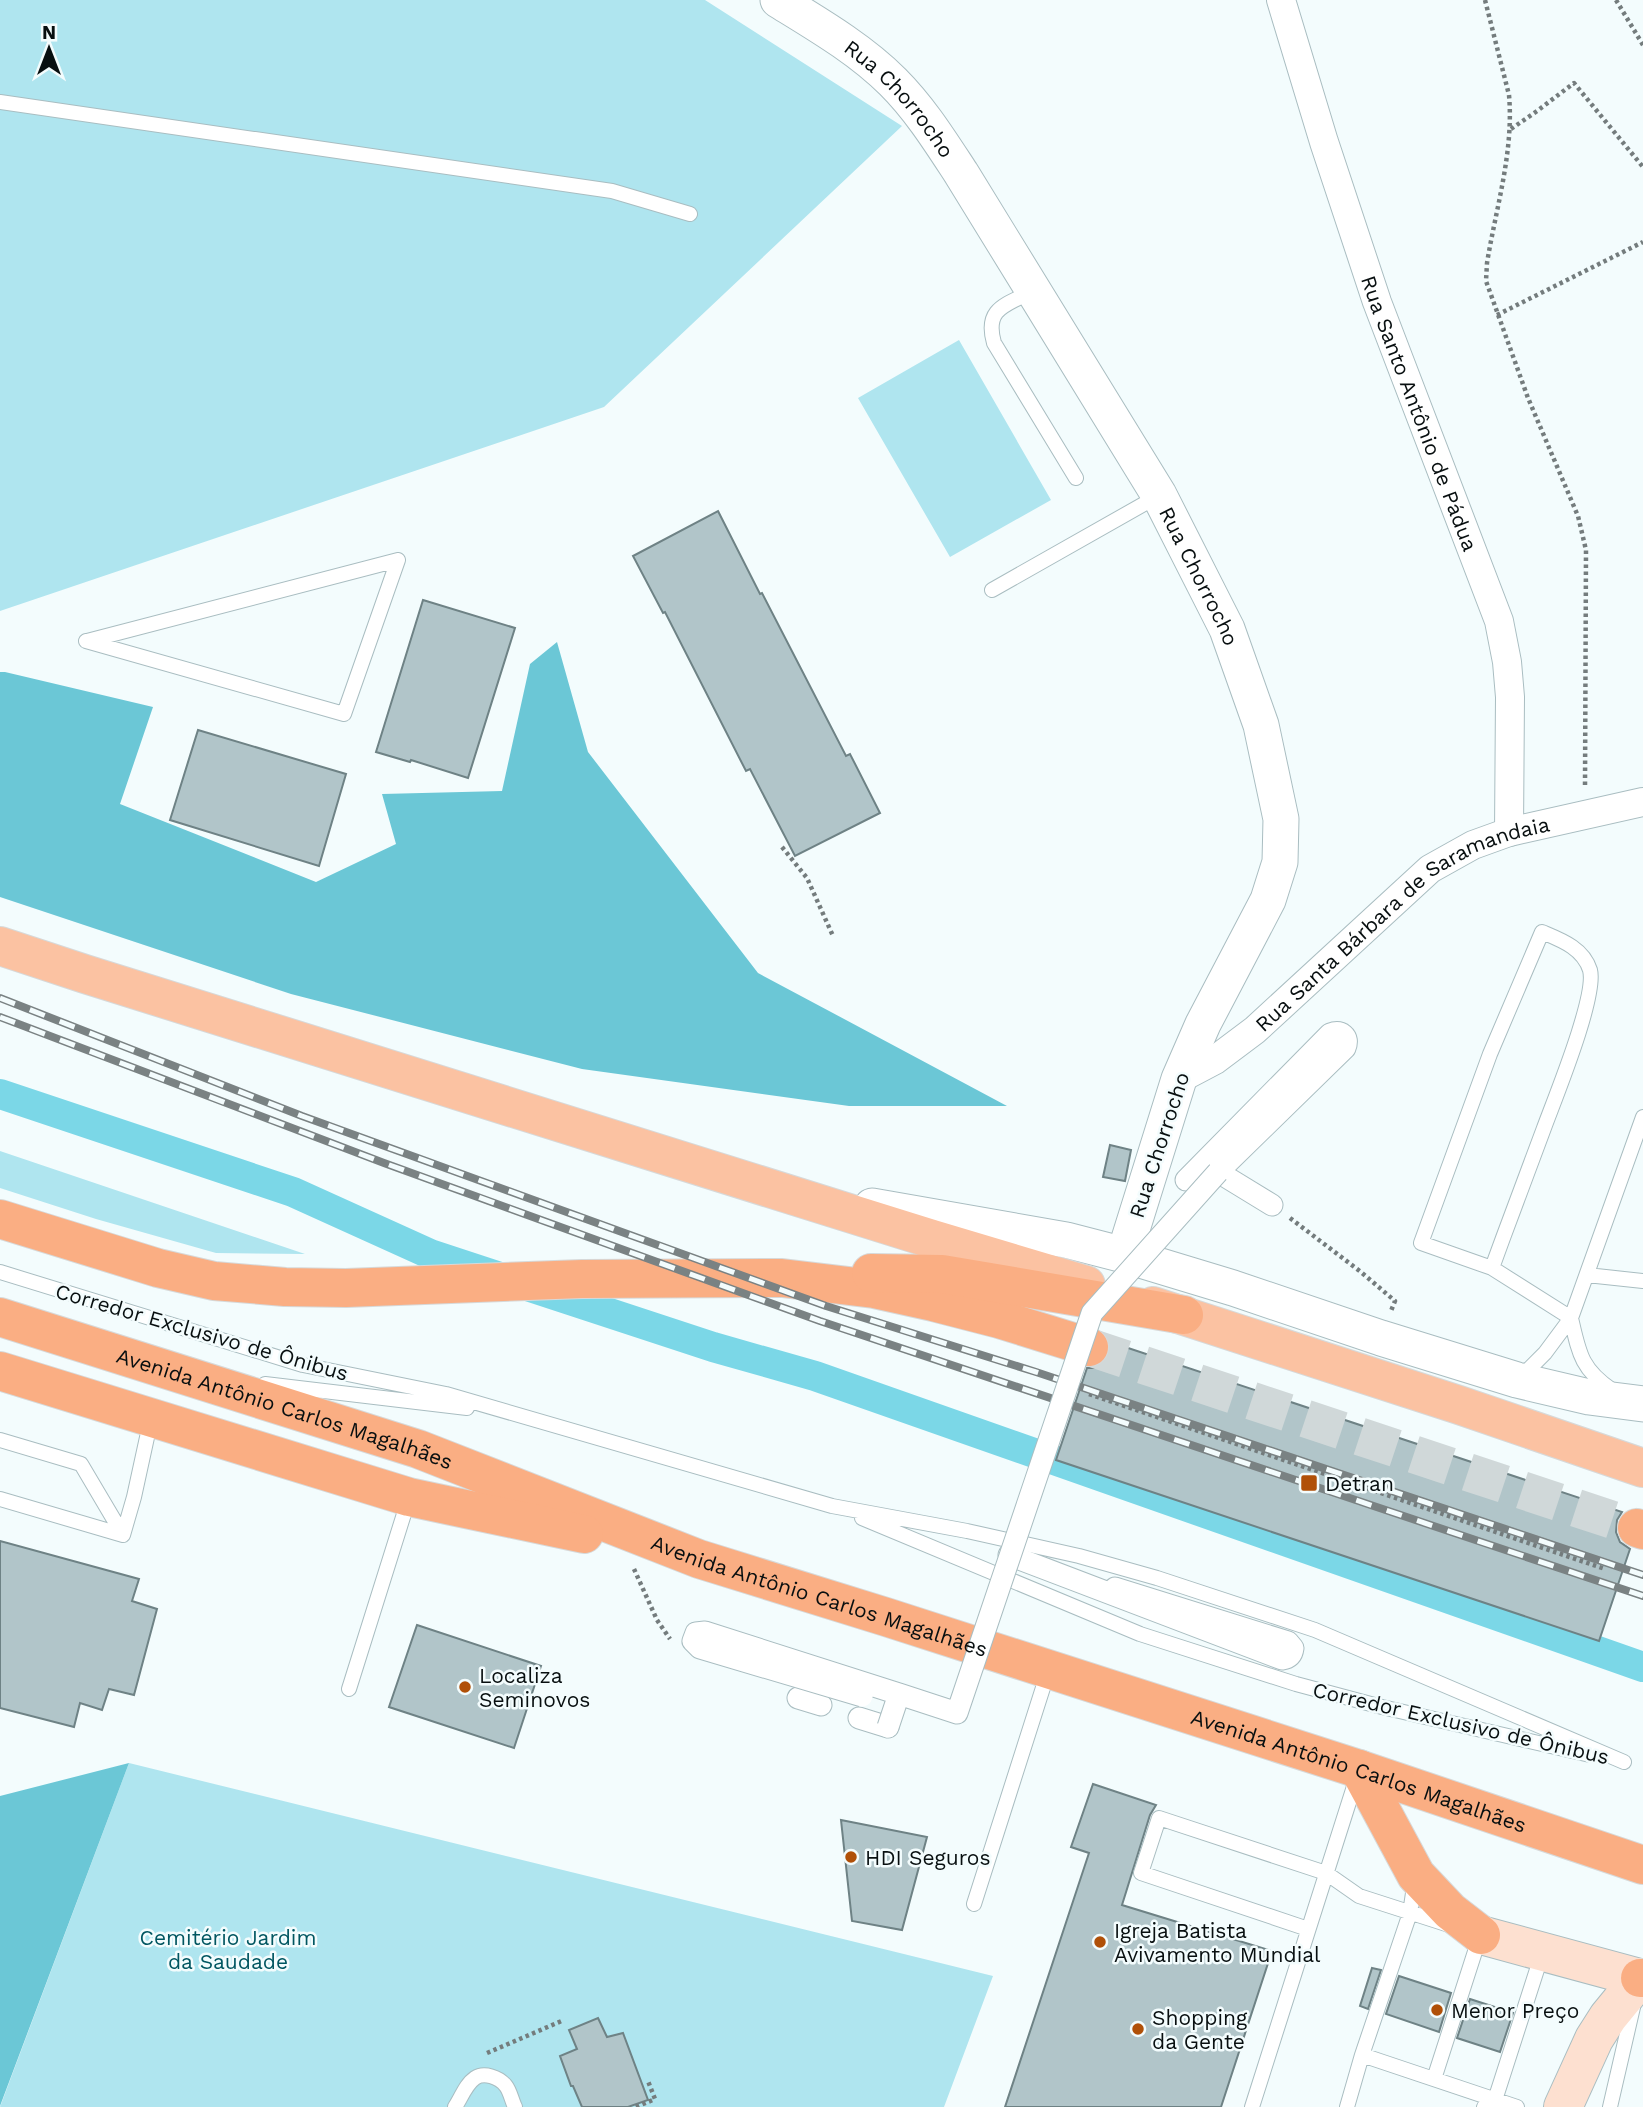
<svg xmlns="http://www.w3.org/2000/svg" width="1643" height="2107" font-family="'Work Sans',sans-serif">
	<rect width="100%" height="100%" fill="#f3fcfd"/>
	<path fill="#afe5ef" d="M 0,0 L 705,0 L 902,126 L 604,407 L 0,611 Z
		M 959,340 L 1051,500 L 950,557 L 858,398 Z
		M 0,1151 L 305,1254 L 216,1253 L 96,1219 L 0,1188 Z
		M 129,1763 L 993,1976 L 944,2107 L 0,2107 Z"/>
	<path fill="#6bc7d6" d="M 557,642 L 588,752 L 758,973 L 1007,1106 L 849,1106 L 582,1069 L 291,994 L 0,897 L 0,672 L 5,672 L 153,707 L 120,804 L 316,882 L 396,844 L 382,794 L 502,791 L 530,664 Z
		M 129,1763 L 0,2106 L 0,1796 Z"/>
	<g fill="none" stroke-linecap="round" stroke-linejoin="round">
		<path stroke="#7bd7e7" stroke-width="30" d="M 0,1094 L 293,1192 L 430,1254 L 713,1347 L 815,1376 L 1643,1667"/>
	</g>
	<path fill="#b1c5c9" stroke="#6e8285" stroke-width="2" d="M 718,511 L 760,594 L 762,593 L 846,756 L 850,754 L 880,813 L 795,856 L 750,769 L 746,771 L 665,612 L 663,613 L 633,556 Z
		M 423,600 L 515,628 L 468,778 L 411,760 L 410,762 L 376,752 Z
		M 198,730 L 346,774 L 319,866 L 170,820 Z
		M 1110,1145 L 1131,1150 L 1125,1181 L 1103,1177 Z
		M 1110,1342 L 1622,1512 L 1617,1520 L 1616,1532 L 1620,1542 L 1630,1549 L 1599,1641 L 1056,1460 L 1087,1368 L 1094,1368 L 1104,1363 L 1110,1353 Z
		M 0,1541 L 139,1579 L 132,1601 L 157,1609 L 134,1695 L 109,1689 L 102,1710 L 80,1703 L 74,1727 L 0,1708 Z
		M 417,1625 L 541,1666 L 514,1748 L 389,1707 Z
		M 1093,1784 L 1156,1805 L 1150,1815 L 1122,1905 L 1272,1951 L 1221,2107 L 1005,2107 L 1089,1853 L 1071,1847 Z
		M 841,1820 L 927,1837 L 902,1930 L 852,1921 Z
		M 1372,1968 L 1381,1970 L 1368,2009 L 1360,2006 Z
		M 1399,1976 L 1451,1993 L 1439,2032 L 1386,2014 Z
		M 1470,1999 L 1513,2013 L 1500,2052 L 1457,2038 Z
		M 598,2018 L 607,2037 L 623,2033 L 648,2100 L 628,2107 L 582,2107 L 573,2086 L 571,2086 L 560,2056 L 577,2049 L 569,2030 Z"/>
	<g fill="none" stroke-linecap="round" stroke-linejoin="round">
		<path stroke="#d0d8d9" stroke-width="38" stroke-dasharray="38 19" stroke-linecap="butt" d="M 1089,1347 L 1637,1528"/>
		<g stroke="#a9bdc1" stroke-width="16">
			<path id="service" d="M 0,102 L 612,191 L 690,214
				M 1033,291 C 1006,305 984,308 994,343 L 1076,478
				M 992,590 L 1158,496
				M 86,641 L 344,714 L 398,560
				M 87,641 L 398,560
				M 1492,1268 C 1509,1221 1527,1174 1544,1128 C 1555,1098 1597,996 1590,970 C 1583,948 1561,940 1542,932 L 1490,1054 L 1421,1243 L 1492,1268 L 1571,1318 C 1579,1353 1581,1369 1612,1390
				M 0,1272 L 303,1365 L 446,1394 L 832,1506 L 967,1531 L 1079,1556 L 1157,1578 L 1315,1630 L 1624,1762
				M 1587,1275 L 1643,1281
				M 1520,1378 L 1545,1353 L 1571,1318 L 1643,1117
				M 265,1384 L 467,1408
				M 0,1440 L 81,1464 L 123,1535
				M 0,1499 L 123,1535 L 134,1497 L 151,1419
				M 862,1518 L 1140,1634 L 1296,1684 L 1382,1707 L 1590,1755
				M 349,1689 L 409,1498
				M 1415,1880 L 1410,1913 L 1362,2055 L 1517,2107
				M 974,1904 L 1048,1672
				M 1308,1929 L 1141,1873 L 1159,1818 L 1326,1873 L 1359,1896 L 1449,1925
				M 1434,2079 L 1480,1936
				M 455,2107 C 461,2098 466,2084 475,2078 C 484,2072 499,2077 506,2086 C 510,2091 512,2101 515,2107
				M 1252,2107 L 1357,1777
				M 1347,2107 L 1362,2055
				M 1484,2107 L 1495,2100 L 1542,1954
				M 1610,2107 L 1634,2003"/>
		</g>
		<g stroke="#a9bdc1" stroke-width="23">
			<path id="pedestrian" d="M 1186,1180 L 1330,1034 C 1341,1030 1350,1036 1345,1048 L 1218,1172 L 1272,1205
				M 1009,1555 L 1282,1659 C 1289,1658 1292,1656 1293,1648 L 1288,1642 L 1115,1588
				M 798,1698 L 821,1705
				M 859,1718 L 888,1727"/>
		</g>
		<g stroke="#a9bdc1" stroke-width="30">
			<g id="minor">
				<path id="s1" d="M 1281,0 L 1324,142 L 1377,302 L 1499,621 L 1507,662 L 1510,697 L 1509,832"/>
				<path id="s2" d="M 1179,1079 L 1215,1060 L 1255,1030 L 1430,869 L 1473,845 L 1509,832 L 1643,802"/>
			</g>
		</g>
		<g stroke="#a9bdc1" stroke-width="37">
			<g id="tertiary">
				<path id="s3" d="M 778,0 C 817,24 860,49 893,82 C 920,109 940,141 961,173 L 1159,495 L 1227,629 L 1261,725 L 1281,819 L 1280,862 L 1268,900 L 1203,1024 L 1179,1079 L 1124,1255"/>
				<path d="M 872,1206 L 1066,1240 L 1124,1255 L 1233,1288 L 1381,1338 L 1517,1380 L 1589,1397 L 1643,1404"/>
			</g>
		</g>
		<g stroke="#a9bdc1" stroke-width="40">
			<path id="secondary" d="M 1481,1935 L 1643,1979
				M 1563,2107 L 1594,2039 L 1608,2017 L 1640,1978"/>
		</g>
		<g stroke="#d7d9d9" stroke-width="40">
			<path id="primary" d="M 0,946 L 85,974 L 932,1239 L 1086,1285
				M 1153,1306 L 1459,1405 L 1643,1468"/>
		</g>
		<g stroke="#d7d9d9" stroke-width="40">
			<g id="trunk">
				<path d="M 0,1219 L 158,1268 L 214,1281 L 285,1287 L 346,1288 L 582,1279 L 782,1278 L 874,1289 L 933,1302 L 999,1319 L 1089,1347"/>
				<path d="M 871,1273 L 942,1274 L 1184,1315"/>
				<path id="s4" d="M 0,1317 L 418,1449 L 699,1559 L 886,1617 L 1359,1769 L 1643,1865"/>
				<path d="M 0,1371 L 409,1497 L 584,1534"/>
				<path d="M 1637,1528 L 1643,1530"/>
				<path d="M 1359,1769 L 1416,1875 L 1450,1911 L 1481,1935"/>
				<path d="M 1640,1978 L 1643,1978"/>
			</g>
		</g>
		<path stroke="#747c7d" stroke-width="4.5" stroke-dasharray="3.5 3.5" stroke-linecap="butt" d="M 1485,0 L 1509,95 C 1514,151 1496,208 1487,263 L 1486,281 L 1528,398 L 1578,516 L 1586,550 L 1585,787
			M 1616,0 L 1643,45
			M 1511,129 L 1537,111 L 1574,83 L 1643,167
			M 1497,315 L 1643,242
			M 782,847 L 807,878 L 833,936
			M 1290,1218 L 1361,1272 L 1395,1301 L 1391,1311
			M 1089,1394 L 1605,1569
			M 634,1569 L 657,1620 L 670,1639
			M 487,2053 L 564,2020
			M 636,2107 L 655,2099 L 648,2081"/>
		<use href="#service" stroke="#fff" stroke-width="14"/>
		<use href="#pedestrian" stroke="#fff" stroke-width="21"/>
		<use href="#minor" stroke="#fff" stroke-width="28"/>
		<use href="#tertiary" stroke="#fff" stroke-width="35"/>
		<use href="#secondary" stroke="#fde0d0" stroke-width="38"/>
		<use href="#primary" stroke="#fbc2a2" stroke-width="38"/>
		<use href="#trunk" stroke="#faae83" stroke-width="38"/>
		<g stroke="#7a8283" stroke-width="8">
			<path id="rail" d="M 0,998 L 302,1116 L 826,1306 L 1036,1372 L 1643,1575
				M 0,1017 L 384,1163 L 820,1321 L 1643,1596"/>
		</g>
		<use href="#rail" stroke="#f3fcfd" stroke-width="5" stroke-dasharray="16" stroke-linecap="butt"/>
		<g stroke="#a9bdc1" stroke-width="23" stroke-linecap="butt">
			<path id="pedestrian-bridge" d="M 862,1696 L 700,1648 L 693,1641 L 696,1633 L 705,1632 L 899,1694
				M 888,1727 L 899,1694 L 957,1713 L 1092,1313 L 1218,1172"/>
		</g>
		<use href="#pedestrian-bridge" stroke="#fff" stroke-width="21"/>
	</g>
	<g fill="#b05008" stroke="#f3fcfd" stroke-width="2.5">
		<rect x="1300" y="1474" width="18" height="18" rx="3.5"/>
		<circle cx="465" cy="1687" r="7"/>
		<circle cx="851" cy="1857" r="7"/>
		<circle cx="1100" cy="1942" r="7"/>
		<circle cx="1437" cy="2010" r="7"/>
		<circle cx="1138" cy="2029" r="7"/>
	</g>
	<g text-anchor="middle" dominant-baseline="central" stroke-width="5" stroke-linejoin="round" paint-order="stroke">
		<g font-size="21" fill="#080f10" stroke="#f3fcfd">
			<text stroke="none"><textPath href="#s3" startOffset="158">Rua Chorrocho</textPath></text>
			<text stroke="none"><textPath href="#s1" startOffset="436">Rua Santo Antônio de Pádua</textPath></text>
			<text stroke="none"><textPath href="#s3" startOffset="724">Rua Chorrocho</textPath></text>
			<text stroke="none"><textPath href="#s2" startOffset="276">Rua Santa Bárbara de Saramandaia</textPath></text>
			<text transform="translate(1159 1145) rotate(-72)">Rua Chorrocho</text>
			<text transform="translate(202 1332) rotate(16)">Corredor Exclusivo de Ônibus</text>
			<text stroke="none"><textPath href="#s4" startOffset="299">Avenida Antônio Carlos Magalhães</textPath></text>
			<text stroke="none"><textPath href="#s4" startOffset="866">Avenida Antônio Carlos Magalhães</textPath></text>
			<text transform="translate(1461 1723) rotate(13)">Corredor Exclusivo de Ônibus</text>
			<text stroke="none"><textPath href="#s4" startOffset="1433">Avenida Antônio Carlos Magalhães</textPath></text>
		</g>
		<g font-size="21" fill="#080f10" stroke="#f3fcfd" text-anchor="start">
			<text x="1325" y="1483">Detran</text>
			<text x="479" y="1675">Localiza<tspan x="479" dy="24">Seminovos</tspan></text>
			<text x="865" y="1857">HDI Seguros</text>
			<text x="1114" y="1930">Igreja Batista<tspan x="1114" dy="24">Avivamento Mundial</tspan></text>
			<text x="1451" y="2010">Menor Preço</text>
			<text x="1152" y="2017">Shopping<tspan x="1152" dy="24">da Gente</tspan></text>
		</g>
		<g font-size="21" fill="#005661" stroke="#f3fcfd">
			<text x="228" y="1937">Cemitério Jardim<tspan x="228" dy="24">da Saudade</tspan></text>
		</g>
	</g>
	<g transform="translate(49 49)" stroke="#f3fcfd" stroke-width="5" paint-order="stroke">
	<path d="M0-5L12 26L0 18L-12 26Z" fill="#080f10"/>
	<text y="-10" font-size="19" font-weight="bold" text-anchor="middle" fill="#080f10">N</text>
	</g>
</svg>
